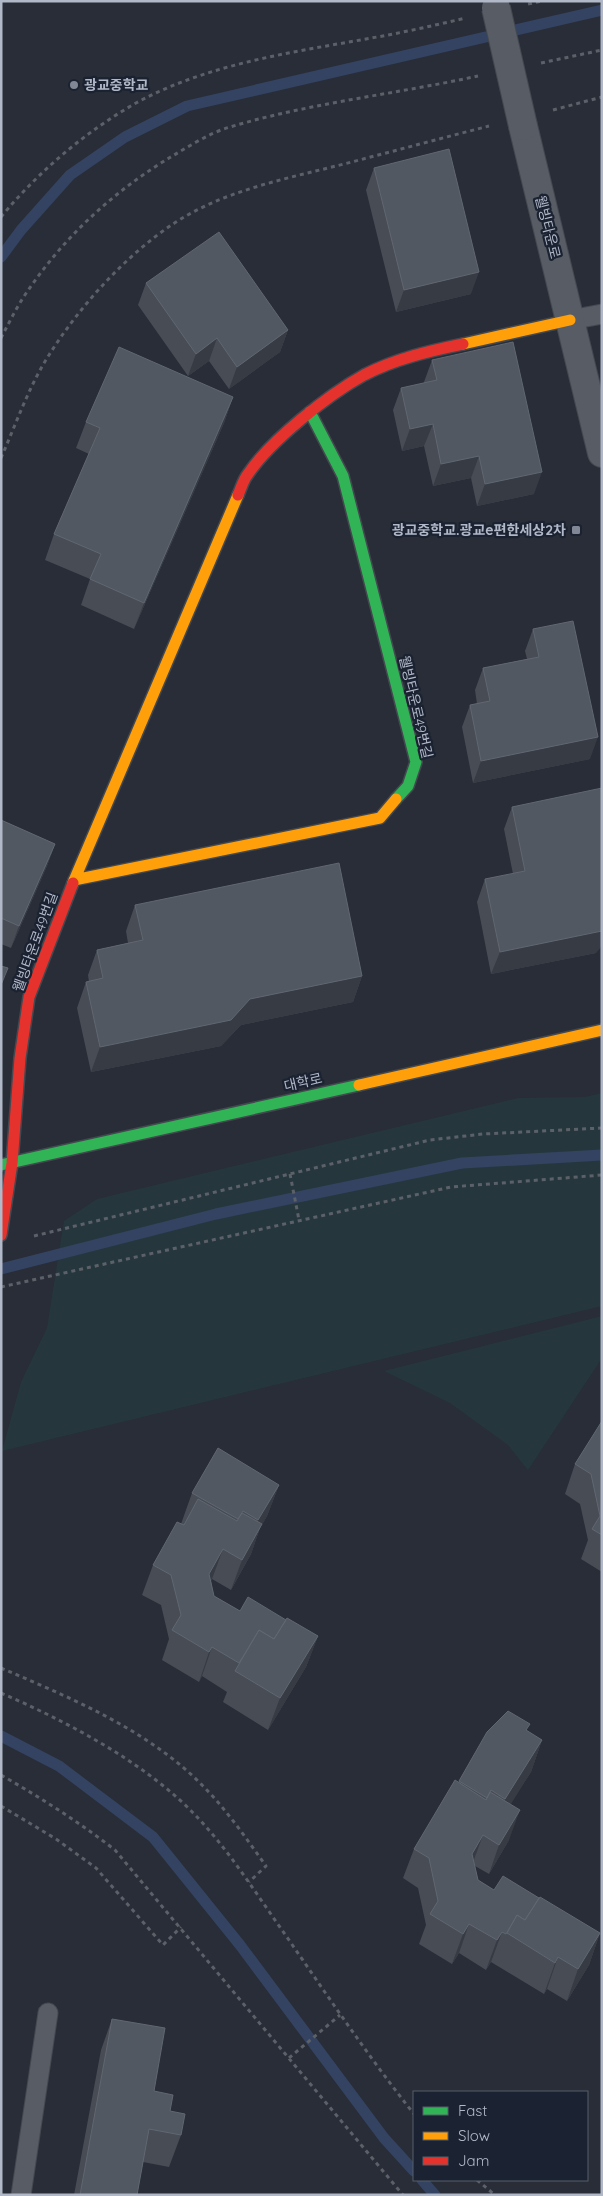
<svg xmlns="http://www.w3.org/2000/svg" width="603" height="2196" font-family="Quicksand,'Noto Sans KR',sans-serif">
	<rect width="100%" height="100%" fill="#282d37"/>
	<path fill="#25373d" d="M 602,1093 L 602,1306 L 2,1451 L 21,1382 L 47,1328 L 64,1221 L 97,1199 L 518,1098 L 585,1097 Z
		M 602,1316 L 602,1358 L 528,1470 L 508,1445 L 450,1403 L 384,1371 Z"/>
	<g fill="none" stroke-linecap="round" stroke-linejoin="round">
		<path stroke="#344361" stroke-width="11" d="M 1,257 L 21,230 L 70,175 L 125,137 L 187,106 L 602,10
			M 1,1269 L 216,1214 L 462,1163 L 602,1155
			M 1,1736 L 59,1766 L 153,1837 L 240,1945 L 384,2138 L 414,2171
			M 422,2180 L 435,2195"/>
		<g stroke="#444850" stroke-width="21">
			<path id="lane" d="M 570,320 L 602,314
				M 21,2195 L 48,2013"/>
		</g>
		<g stroke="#444850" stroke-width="30">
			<path id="street" d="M 523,126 L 602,453"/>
		</g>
		<g stroke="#444850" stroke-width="14">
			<path id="fast" d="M 310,412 L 343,476 L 416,762 L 408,786 L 396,799
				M 1,1165 L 359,1085"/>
		</g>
		<g stroke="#444850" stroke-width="14">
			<path id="slow" d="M 463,344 L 570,320
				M 74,880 L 380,818 L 396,799
				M 73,883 L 238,495
				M 359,1085 L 602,1030"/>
		</g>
		<g stroke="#444850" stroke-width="14">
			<path id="jam" d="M 238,495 C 241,489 243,480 248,474 C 271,440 328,395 364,375 C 395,359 429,351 463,344
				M 1,1235 L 12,1163 L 20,1058 L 29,997 L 73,883"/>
		</g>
		<path stroke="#5c6068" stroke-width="3" stroke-dasharray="4 4" stroke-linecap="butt" d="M 528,4 L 542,1
			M 541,63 L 602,50
			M 553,110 L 602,97
			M 1,217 C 38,172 85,132 136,103 C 213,61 303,51 388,35 C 414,30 440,24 466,18
			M 1,338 C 9,323 17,306 27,292 C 64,237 113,192 169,158 C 188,147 209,133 230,127 C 310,103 396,94 478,76
			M 1,458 C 16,424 29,386 49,355 C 79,307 126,255 173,224 C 221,192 280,180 336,166 C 387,153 438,139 489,126
			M 290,1174 L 299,1220
			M 34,1236 L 430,1140 L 483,1134 L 602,1128
			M 1,1287 L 451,1187 L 602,1175
			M 1,1668 C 71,1698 148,1730 202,1785 C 226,1809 246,1838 266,1866 L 249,1882
			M 1,1693 C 68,1722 148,1764 198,1818 C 230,1852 255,1892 282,1930 C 325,1992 367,2055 414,2114
			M 1,1775 C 41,1798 79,1822 115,1850 L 403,2195
			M 1,1806 L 56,1839 L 96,1868 L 163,1945 L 181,1927
			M 289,2058 L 340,2015
			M 477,2180 L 495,2195"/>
		<use href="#lane" stroke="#585c65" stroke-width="19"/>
		<use href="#street" stroke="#585c65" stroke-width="28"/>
		<use href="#fast" stroke="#30b455" stroke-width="11"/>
		<use href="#slow" stroke="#ff9f0a" stroke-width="11"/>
		<use href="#jam" stroke="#e5322d" stroke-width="11"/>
		<g stroke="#444850" stroke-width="30" stroke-linecap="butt">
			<path id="street-bridge" d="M 496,8 L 523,126"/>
		</g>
		<use href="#street-bridge" stroke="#585c65" stroke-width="28"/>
	</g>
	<path fill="#474c55" d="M 374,168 L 471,294 L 396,312 L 366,190 Z
		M 146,283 L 288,330 L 280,352 L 229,389 L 209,361 L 188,376 L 138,305 Z
		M 432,360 L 534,494 L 477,506 L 471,478 L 433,486 L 424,446 L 402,451 L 393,410 L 401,388 L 424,383 L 424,382 Z
		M 233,397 L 224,423 L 134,629 L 81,605 L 90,579 L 45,560 L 54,534 L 89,454 L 76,448 L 86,422 Z
		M 533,629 L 590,759 L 473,783 L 462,727 L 470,705 L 477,704 L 475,690 L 483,668 L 527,659 L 525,651 Z
		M 512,807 L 596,953 L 491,974 L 477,902 L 485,879 L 513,874 L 504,829 Z
		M 1,820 L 55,844 L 47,866 L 11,948 L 1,944 Z
		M 135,905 L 362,976 L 353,1002 L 241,1025 L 221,1046 L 91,1072 L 77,1008 L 86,982 L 89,982 L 88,975 L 97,950 L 128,943 L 126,931 Z
		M 602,1421 L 602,1572 L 581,1559 L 588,1540 L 580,1504 L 565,1494 L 575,1464 Z
		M 279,1485 L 267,1516 L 260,1528 L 251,1554 L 231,1590 L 212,1579 L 211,1581 L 214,1596 L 240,1611 L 286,1620 L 318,1636 L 306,1667 L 268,1730 L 223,1702 L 227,1692 L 202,1676 L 199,1682 L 162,1660 L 169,1639 L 161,1605 L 142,1595 L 153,1565 L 181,1524 L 192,1493 Z
		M 527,1731 L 542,1740 L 531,1772 L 510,1804 L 509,1840 L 489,1874 L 475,1866 L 478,1880 L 494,1890 L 539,1898 L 600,1933 L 589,1965 L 567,2001 L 547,1989 L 544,1994 L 491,1962 L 486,1970 L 459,1953 L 452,1964 L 419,1944 L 426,1925 L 418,1888 L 403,1878 L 414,1849 L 459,1781 Z
		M 112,2019 L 154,2091 L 170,2111 L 181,2135 L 169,2167 L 143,2162 L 137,2195 L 74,2195 L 101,2050 Z"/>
	<path fill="#363b44" d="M 479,272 L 471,294 L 396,312 L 404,290 Z
		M 288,330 L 280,352 L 229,389 L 237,367 Z
		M 217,338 L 209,361 L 188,376 L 196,354 Z
		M 233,397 L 224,423 L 134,629 L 144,603 Z
		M 433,424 L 424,446 L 402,451 L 410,429 Z
		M 479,456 L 471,478 L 433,486 L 441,464 Z
		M 542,472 L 534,494 L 477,506 L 485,484 Z
		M 598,737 L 590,759 L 473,783 L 481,761 Z
		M 55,844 L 47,866 L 11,948 L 19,926 Z
		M 602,931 L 602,946 L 596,953 L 491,974 L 500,952 Z
		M 362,976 L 353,1002 L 241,1025 L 221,1046 L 91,1072 L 100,1047 L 250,999 Z
		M 279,1485 L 267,1516 L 260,1528 L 251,1554 L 231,1590 L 242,1560 L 248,1550 L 258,1520 Z
		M 223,1549 L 212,1579 L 198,1604 L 209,1574 Z
		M 318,1636 L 306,1667 L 268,1730 L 280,1698 Z
		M 212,1647 L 202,1676 L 199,1682 L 209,1652 Z
		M 542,1740 L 531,1772 L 494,1831 L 505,1799 Z
		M 520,1810 L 509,1840 L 489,1874 L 499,1845 Z
		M 483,1835 L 472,1865 L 472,1854 Z
		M 469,1924 L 459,1953 L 452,1964 L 463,1934 Z
		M 502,1932 L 491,1962 L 486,1970 L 497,1940 Z
		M 600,1933 L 589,1965 L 567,2001 L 578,1969 Z
		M 558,1957 L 547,1989 L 544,1994 L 555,1963 Z"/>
	<path fill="#525861" stroke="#616771" d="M 449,149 L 479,272 L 404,290 L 374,168 Z
		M 219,232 L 288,330 L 237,367 L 217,338 L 196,354 L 146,283 Z
		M 513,342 L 542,472 L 485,484 L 479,456 L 441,464 L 433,424 L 410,429 L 401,388 L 437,380 L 432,360 Z
		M 119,347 L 233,397 L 144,603 L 90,579 L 101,554 L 54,534 L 100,428 L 86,422 Z
		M 573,621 L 598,737 L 481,761 L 470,705 L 490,701 L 483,668 L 539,657 L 533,629 Z
		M 602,788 L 602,931 L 500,952 L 485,879 L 525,871 L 512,807 Z
		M 1,820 L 55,844 L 19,926 L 1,918 Z
		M 339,863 L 362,976 L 250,999 L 231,1020 L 100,1047 L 86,982 L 103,978 L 97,950 L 143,940 L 135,905 Z
		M 1,966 L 8,968 L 1,985 Z
		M 602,1421 L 602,1535 L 592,1529 L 600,1516 L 591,1474 L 575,1464 Z
		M 218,1448 L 279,1485 L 258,1520 L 243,1511 L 238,1519 L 192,1493 Z
		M 198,1499 L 237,1521 L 242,1513 L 262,1524 L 242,1560 L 223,1549 L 209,1574 L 214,1596 L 240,1611 L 248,1597 L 286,1620 L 274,1639 L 259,1630 L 239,1663 L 212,1647 L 209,1652 L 172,1630 L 181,1615 L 171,1575 L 153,1565 L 177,1522 L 184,1525 Z
		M 287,1618 L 318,1636 L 280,1698 L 235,1671 L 259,1630 L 274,1639 Z
		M 508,1711 L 530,1724 L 526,1730 L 542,1740 L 505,1799 L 491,1790 L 487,1798 L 459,1781 L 487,1732 Z
		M 455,1780 L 486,1800 L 490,1792 L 520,1810 L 499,1845 L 483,1835 L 472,1854 L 478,1880 L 494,1890 L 503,1876 L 539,1898 L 525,1920 L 517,1915 L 506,1934 L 502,1932 L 497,1940 L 469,1924 L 463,1934 L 430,1914 L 438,1901 L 429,1858 L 414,1849 Z
		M 540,1897 L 600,1933 L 578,1969 L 558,1957 L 555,1963 L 507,1933 L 517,1915 L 525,1920 Z
		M 112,2019 L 165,2028 L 154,2091 L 173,2095 L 170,2111 L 185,2114 L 181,2135 L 149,2129 L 137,2195 L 80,2195 Z"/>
	<g fill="#818795" stroke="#1b2231" stroke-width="2">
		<circle cx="74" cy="85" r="5"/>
		<rect x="571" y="525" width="10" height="10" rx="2.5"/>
	</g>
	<g text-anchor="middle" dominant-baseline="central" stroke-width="4.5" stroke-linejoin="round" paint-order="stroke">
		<g font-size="14" font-weight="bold" fill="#b1b8c8" stroke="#1b2231" text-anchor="start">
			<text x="84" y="85">광교중학교</text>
			<text x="566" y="530" text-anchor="end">광교중학교.광교e편한세상2차</text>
		</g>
		<g font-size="14" fill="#b1b8c8" stroke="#1b2231">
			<text transform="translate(548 227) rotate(76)">웰빙타운로</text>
			<text transform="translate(416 707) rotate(77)">웰빙타운로49번길</text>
			<text transform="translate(35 942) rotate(-70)">웰빙타운로49번길</text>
			<text transform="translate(303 1082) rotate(-13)">대학로</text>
		</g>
	</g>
	<rect width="603" height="2196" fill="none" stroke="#b1b8c8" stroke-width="5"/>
	<rect x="413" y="2091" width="175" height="90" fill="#1b2231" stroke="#575e6d"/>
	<rect x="423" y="2107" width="25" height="8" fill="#30b455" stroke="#575e6d"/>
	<text x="458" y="2116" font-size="15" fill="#b1b8c8">Fast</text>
	<rect x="423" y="2132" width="25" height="8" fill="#ff9f0a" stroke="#575e6d"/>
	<text x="458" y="2141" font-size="15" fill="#b1b8c8">Slow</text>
	<rect x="423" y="2157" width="25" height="8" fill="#e5322d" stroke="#575e6d"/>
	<text x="458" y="2166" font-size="15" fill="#b1b8c8">Jam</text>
</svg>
